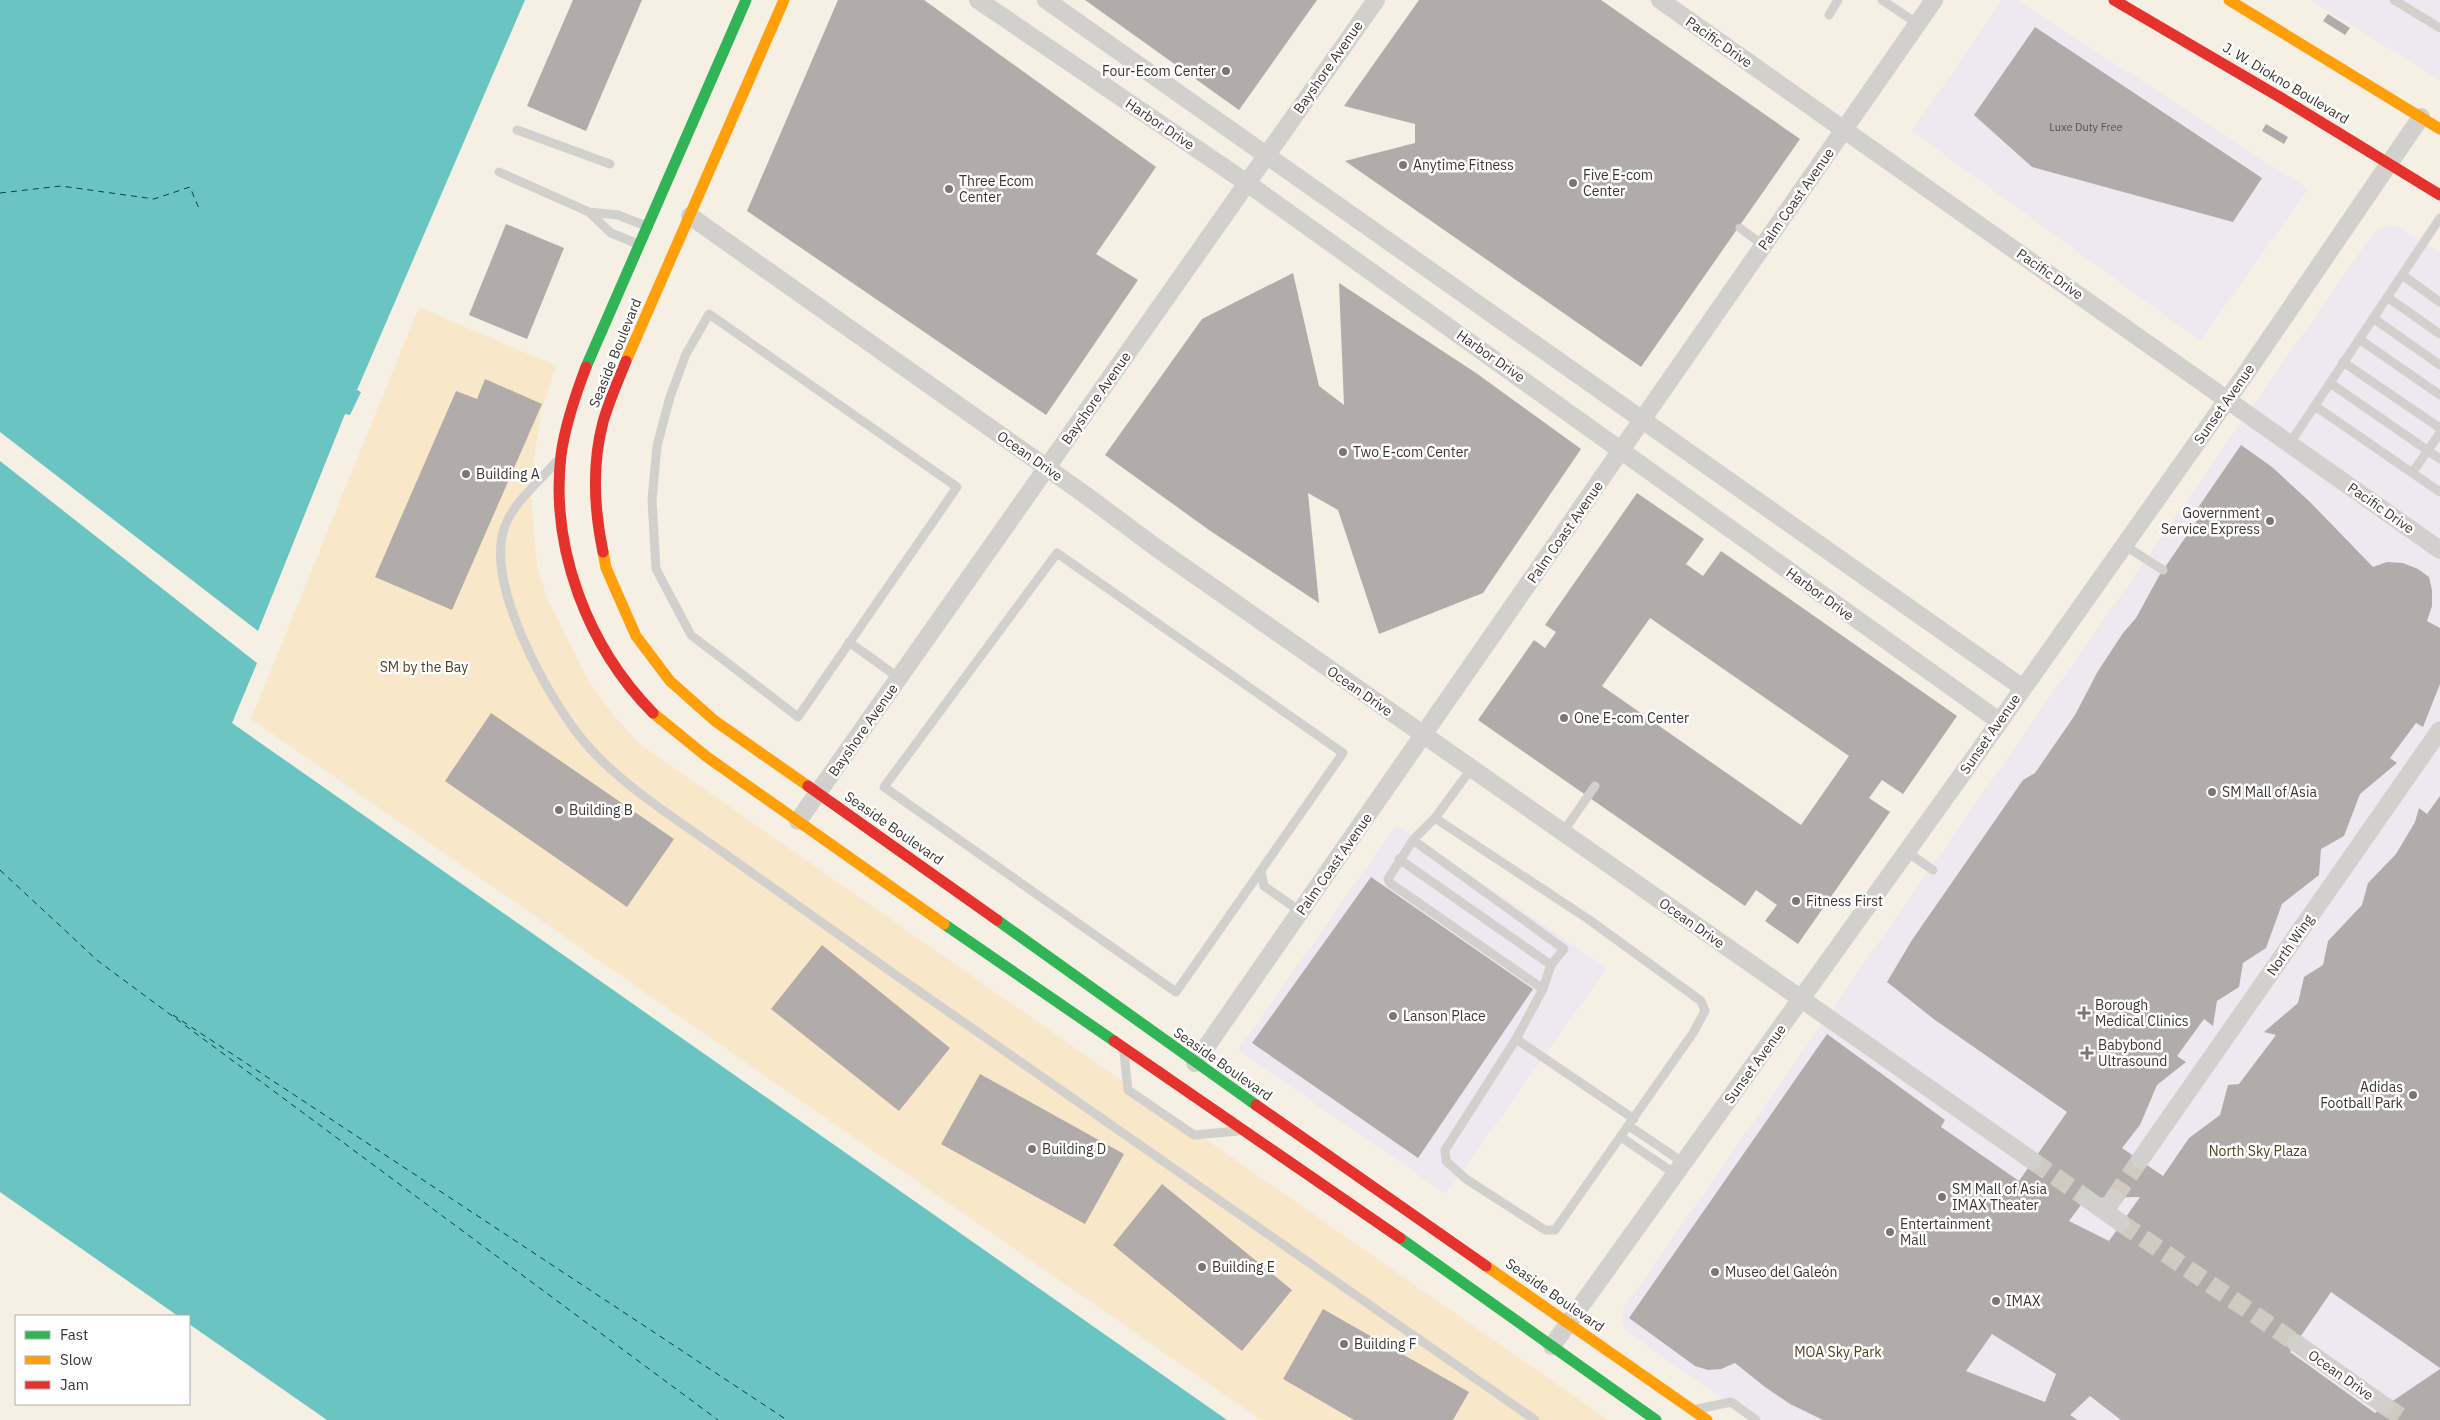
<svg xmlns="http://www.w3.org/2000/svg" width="2440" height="1420" font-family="'IBM Plex Sans',sans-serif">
	<rect width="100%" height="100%" fill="#f5efe4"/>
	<path fill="#eee9f0" d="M 2002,0 L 2017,0 L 2308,189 L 2200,341 L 1912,131 Z
		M 2310,0 L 2440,0 L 2440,80 Z
		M 2386,226 L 2398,226 L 2440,253 L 2440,1420 L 1753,1420 L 1626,1331 L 1622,1321 L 1623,1309 L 2374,232 Z
		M 1396,825 L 1607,968 L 1446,1194 L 1238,1050 Z"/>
	<path fill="#f9e7ca" d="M 419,307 L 556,366 L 541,412 L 530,486 L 537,566 L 547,598 L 588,680 L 614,716 L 641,745 L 1608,1420 L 1261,1420 L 251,719 Z"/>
	<path fill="#6ac5c2" d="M 0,0 L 525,0 L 357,390 L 361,392 L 350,415 L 345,414 L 258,631 L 0,432 Z
		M 0,461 L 257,663 L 232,723 L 1227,1420 L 327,1420 L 189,1324 L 189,1316 L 178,1316 L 0,1192 Z"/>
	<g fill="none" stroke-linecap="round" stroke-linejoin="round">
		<path stroke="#054141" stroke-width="1" stroke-dasharray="6 5" stroke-linecap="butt" d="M 0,193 L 61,186 L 154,199 L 190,187 L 200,211
			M 0,870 L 98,961 L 718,1420
			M 173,1015 L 787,1420"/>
	</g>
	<path fill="#b1abaa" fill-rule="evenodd" d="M 573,0 L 642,0 L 586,131 L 527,106 Z
		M 838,0 L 924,0 L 1156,167 L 1096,254 L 1138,280 L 1046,415 L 747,211 Z
		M 1085,0 L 1317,0 L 1239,110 Z
		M 1419,0 L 1601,0 L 1800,139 L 1641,367 L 1345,161 L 1415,143 L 1415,124 L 1344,106 Z
		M 2328,14 L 2350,28 L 2345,35 L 2323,21 Z
		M 2035,27 L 2262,178 L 2233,222 L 2032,167 L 1974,115 Z
		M 2266,124 L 2288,137 L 2284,144 L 2262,131 Z
		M 506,224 L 564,248 L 527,339 L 469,315 Z
		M 1293,273 L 1319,386 L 1344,405 L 1339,283 L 1476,373 L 1581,449 L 1483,593 L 1379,634 L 1338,510 L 1308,493 L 1319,603 L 1209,530 L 1105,455 L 1202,319 Z
		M 485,379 L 542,404 L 452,610 L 375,577 L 456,391 L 477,399 Z
		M 2241,445 L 2272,467 L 2310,502 L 2373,567 L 2387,562 L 2403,563 L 2418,569 L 2429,577 L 2432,590 L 2432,606 L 2427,621 L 2440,628 L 2440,684 L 2423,727 L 2416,723 L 2390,758 L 2397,763 L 2360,794 L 2344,836 L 2321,849 L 2319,875 L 2282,904 L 2266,948 L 2243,963 L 2239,987 L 2217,1001 L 2213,1026 L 2204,1019 L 2177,1056 L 2186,1062 L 2157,1085 L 2140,1125 L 2122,1148 L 2163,1176 L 2189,1138 L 2220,1115 L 2228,1085 L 2239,1084 L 2276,1035 L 2264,1032 L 2298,1003 L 2304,977 L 2323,965 L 2328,941 L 2362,905 L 2368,883 L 2396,854 L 2415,822 L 2419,808 L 2427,814 L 2440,796 L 2440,1368 L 2331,1292 L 2290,1352 L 2375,1413 L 2440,1369 L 2440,1420 L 2121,1420 L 2090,1396 L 2070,1415 L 2078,1420 L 1823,1420 L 1790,1404 L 1765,1387 L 1735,1363 L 1721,1369 L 1708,1370 L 1695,1366 L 1629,1318 L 1827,1034 L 1945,1120 L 1941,1127 L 2019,1181 L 2067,1112 L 1935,1020 L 1887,982 L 1912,940 L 2023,780 L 2035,773 L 2075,715 L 2098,671 L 2123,633 L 2136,618 L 2159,576 L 2200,516 L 2195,512 ZM 2140,1197 L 2109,1241 L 2069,1221 L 2086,1198 ZM 1992,1334 L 2056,1374 L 2045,1402 L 1966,1371 Z
		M 1637,493 L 1704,539 L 1686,564 L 1703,576 L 1721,551 L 1957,716 L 1903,794 L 1882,780 L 1869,798 L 1890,812 L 1798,944 L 1765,921 L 1777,905 L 1756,890 L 1745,906 L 1478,720 L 1534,640 L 1545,648 L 1556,632 L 1545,625 ZM 1650,618 L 1849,756 L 1801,825 L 1602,686 Z
		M 491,713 L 674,839 L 627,907 L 445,781 Z
		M 1371,877 L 1533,989 L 1418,1158 L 1252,1043 Z
		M 822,945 L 950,1048 L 899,1111 L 771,1009 Z
		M 980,1074 L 1124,1154 L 1085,1224 L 941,1144 Z
		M 1162,1184 L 1292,1290 L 1242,1351 L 1113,1245 Z
		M 1323,1309 L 1469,1392 L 1453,1420 L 1354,1420 L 1283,1379 Z"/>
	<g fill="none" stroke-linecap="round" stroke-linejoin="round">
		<path stroke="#d0cac0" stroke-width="18" stroke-dasharray="18 9" stroke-linecap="butt" d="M 2033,1161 L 2086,1198
			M 2114,1198 L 2140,1160
			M 2121,1223 L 2296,1343
			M 2385,1406 L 2406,1420"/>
		<path stroke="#d2d0cc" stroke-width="9" d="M 1882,0 L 1918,24
			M 2394,0 L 2440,28
			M 1829,15 L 1838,0
			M 517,130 L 610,164
			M 499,172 L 589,212 L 618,215 L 646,226
			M 589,212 L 611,233 L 638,244
			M 1740,228 L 1763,245
			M 2402,275 L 2440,302
			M 2387,297 L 2440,334
			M 709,314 L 957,487 L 798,717 L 691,635 L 656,569 L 652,500 L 657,446 L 670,397 L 686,354 Z
			M 2373,318 L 2440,365
			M 2359,339 L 2440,395
			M 2343,362 L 2440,428
			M 2330,383 L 2440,459
			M 2315,406 L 2440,492
			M 2290,443 L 2440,218
			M 556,462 C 539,482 514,502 505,526 C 483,582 549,701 586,744 C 622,785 670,815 714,846 C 775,890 836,933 897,976 C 1110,1124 1322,1272 1535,1420
			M 2412,473 L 2440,433
			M 2124,545 L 2163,570
			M 1057,553 L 1343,753 L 1176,992 L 884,787 Z
			M 849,642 L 899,678
			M 1471,769 L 1435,818 L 1413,840 L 1388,879 L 1390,883 L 1543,989
			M 1563,832 L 1595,786
			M 1413,840 L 1564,949 L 1551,965 L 1543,989 L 1516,1039 L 1445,1150 L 1446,1161 L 1466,1179 L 1545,1230 L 1555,1230 L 1693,1033 L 1705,1011 L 1701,1001 L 1588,919 L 1435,818
			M 1907,852 L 1933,870
			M 1399,859 L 1551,965
			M 1261,871 L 1264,886 L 1301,912
			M 1516,1039 L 1634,1119
			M 1124,1053 L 1128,1090 L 1194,1135 L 1238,1131
			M 1629,1126 L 1684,1163
			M 1621,1137 L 1675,1174
			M 1698,1409 L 1731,1402 L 1756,1420"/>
		<path stroke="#d2d0cc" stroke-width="18" d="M 978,0 L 1247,183 L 1999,721
			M 1046,0 L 2023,688
			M 1660,0 L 2440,550
			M 690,216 L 1084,494 L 1158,549 L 2033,1161
			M 798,821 L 1376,0
			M 1195,1063 L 1934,0
			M 2140,1160 L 2440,730
			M 2086,1198 L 2121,1223
			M 2105,1211 L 2114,1198
			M 2296,1343 L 2385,1406
			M 1552,1346 L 1981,748 L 2244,376 L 2421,117"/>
		<path stroke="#30b455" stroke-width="11" d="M 586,367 L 746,0
			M 997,920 L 1256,1105
			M 944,924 L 1114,1041
			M 1400,1238 L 1656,1420"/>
		<path stroke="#ff9f0a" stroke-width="11" d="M 2229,0 L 2440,129
			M 626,361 L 784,0
			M 603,552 L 606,568 L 636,636 L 670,681 L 715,721 L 808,786
			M 653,713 L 707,757 L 944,924
			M 1486,1266 L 1707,1420"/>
		<path stroke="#e5322d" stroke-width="11" d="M 2114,0 L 2288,102 L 2440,195
			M 586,367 C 575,396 565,425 561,455 C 550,549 588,647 653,713
			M 603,552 C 594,509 592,464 603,422 C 609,401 618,381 626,361
			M 808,786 L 997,920
			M 1114,1041 L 1400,1238
			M 1256,1105 L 1486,1266"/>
	</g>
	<g fill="#7c776e" stroke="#fff" stroke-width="2">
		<circle cx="1226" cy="71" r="5"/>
		<circle cx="1403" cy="165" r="5"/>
		<circle cx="1573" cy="183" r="5"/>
		<circle cx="949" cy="189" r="5"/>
		<circle cx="1343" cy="452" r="5"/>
		<circle cx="466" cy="474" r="5"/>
		<circle cx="2270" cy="521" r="5"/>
		<circle cx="1564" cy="718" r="5"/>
		<circle cx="2212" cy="792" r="5"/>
		<circle cx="559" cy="810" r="5"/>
		<circle cx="1796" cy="901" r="5"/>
		<path d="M2081.5 1005.5h5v5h5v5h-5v5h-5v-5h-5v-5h5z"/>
		<circle cx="1393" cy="1016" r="5"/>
		<path d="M2084.5 1045.5h5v5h5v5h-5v5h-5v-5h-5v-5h5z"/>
		<circle cx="2413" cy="1095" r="5"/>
		<circle cx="1032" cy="1149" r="5"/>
		<circle cx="1942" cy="1197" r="5"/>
		<circle cx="1890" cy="1232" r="5"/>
		<circle cx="1202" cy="1267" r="5"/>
		<circle cx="1715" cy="1272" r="5"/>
		<circle cx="1996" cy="1301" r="5"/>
		<circle cx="1344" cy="1344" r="5"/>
	</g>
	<g text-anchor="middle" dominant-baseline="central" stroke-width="5" stroke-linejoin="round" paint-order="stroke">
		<g font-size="11" fill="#58534e">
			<text x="2086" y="127">Luxe Duty Free</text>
		</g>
		<g font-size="14" fill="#3b362f" stroke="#fff">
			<text transform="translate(1719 42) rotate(35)">Pacific Drive</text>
			<text transform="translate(1328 67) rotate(-55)">Bayshore Avenue</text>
			<text transform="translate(2286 83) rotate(31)">J. W. Diokno Boulevard</text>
			<text transform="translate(1160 124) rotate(34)">Harbor Drive</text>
			<text transform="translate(1796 199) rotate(-55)">Palm Coast Avenue</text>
			<text transform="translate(2050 274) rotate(35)">Pacific Drive</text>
			<text transform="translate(615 353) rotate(-68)">Seaside Boulevard</text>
			<text transform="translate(1491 356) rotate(35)">Harbor Drive</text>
			<text transform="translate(1096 398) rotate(-55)">Bayshore Avenue</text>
			<text transform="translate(2224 404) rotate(-55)">Sunset Avenue</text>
			<text transform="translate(1030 456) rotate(35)">Ocean Drive</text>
			<text transform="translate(2381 508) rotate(35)">Pacific Drive</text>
			<text transform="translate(1565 532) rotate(-55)">Palm Coast Avenue</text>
			<text transform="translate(1820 594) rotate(36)">Harbor Drive</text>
			<text transform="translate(1360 691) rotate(35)">Ocean Drive</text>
			<text transform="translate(863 730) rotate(-55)">Bayshore Avenue</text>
			<text transform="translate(1990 734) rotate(-55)">Sunset Avenue</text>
			<text transform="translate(894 828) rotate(35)">Seaside Boulevard</text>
			<text transform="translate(1334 864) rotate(-55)">Palm Coast Avenue</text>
			<text transform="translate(1692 923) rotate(35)">Ocean Drive</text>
			<text transform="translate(2290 945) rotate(-55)">North Wing</text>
			<text transform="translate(1223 1064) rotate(35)">Seaside Boulevard</text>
			<text transform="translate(1755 1064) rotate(-54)">Sunset Avenue</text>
			<text transform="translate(1555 1295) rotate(35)">Seaside Boulevard</text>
			<text transform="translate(2341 1375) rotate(35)">Ocean Drive</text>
		</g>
		<g font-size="14" fill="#3b362f" stroke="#fff" text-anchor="start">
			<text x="1216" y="71" text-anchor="end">Four-Ecom Center</text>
			<text x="1413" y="165">Anytime Fitness</text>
			<text x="1583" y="175">Five E-com<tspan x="1583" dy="16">Center</tspan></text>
			<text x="959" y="181">Three Ecom<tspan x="959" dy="16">Center</tspan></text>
			<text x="1353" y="452">Two E-com Center</text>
			<text x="476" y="474">Building A</text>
			<text x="2260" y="513" text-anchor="end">Government<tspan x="2260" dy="16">Service Express</tspan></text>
			<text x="1574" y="718">One E-com Center</text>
			<text x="2222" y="792">SM Mall of Asia</text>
			<text x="569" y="810">Building B</text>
			<text x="1806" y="901">Fitness First</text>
			<text x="2095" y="1005">Borough<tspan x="2095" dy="16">Medical Clinics</tspan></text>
			<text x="1403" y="1016">Lanson Place</text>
			<text x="2098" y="1045">Babybond<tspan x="2098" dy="16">Ultrasound</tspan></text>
			<text x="2403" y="1087" text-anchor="end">Adidas<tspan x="2403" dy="16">Football Park</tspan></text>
			<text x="1042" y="1149">Building D</text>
			<text x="1952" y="1189">SM Mall of Asia<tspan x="1952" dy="16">IMAX Theater</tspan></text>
			<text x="1900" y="1224">Entertainment<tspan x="1900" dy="16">Mall</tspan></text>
			<text x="1212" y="1267">Building E</text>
			<text x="1725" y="1272">Museo del Galeón</text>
			<text x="2006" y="1301">IMAX</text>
			<text x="1354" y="1344">Building F</text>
		</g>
		<g font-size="14" fill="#53401f" stroke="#fff">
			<text x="424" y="667">SM by the Bay</text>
			<text x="2258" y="1151">North Sky Plaza</text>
			<text x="1838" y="1352">MOA Sky Park</text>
		</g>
	</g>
	<rect x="15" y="1315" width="175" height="90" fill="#ffffff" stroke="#b1afac"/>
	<rect x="25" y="1331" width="25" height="8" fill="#30b455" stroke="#b1afac"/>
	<text x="60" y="1340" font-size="15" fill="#3b362f">Fast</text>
	<rect x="25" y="1356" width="25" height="8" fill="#ff9f0a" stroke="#b1afac"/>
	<text x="60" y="1365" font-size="15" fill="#3b362f">Slow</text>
	<rect x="25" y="1381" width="25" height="8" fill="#e5322d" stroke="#b1afac"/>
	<text x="60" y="1390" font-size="15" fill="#3b362f">Jam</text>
</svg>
